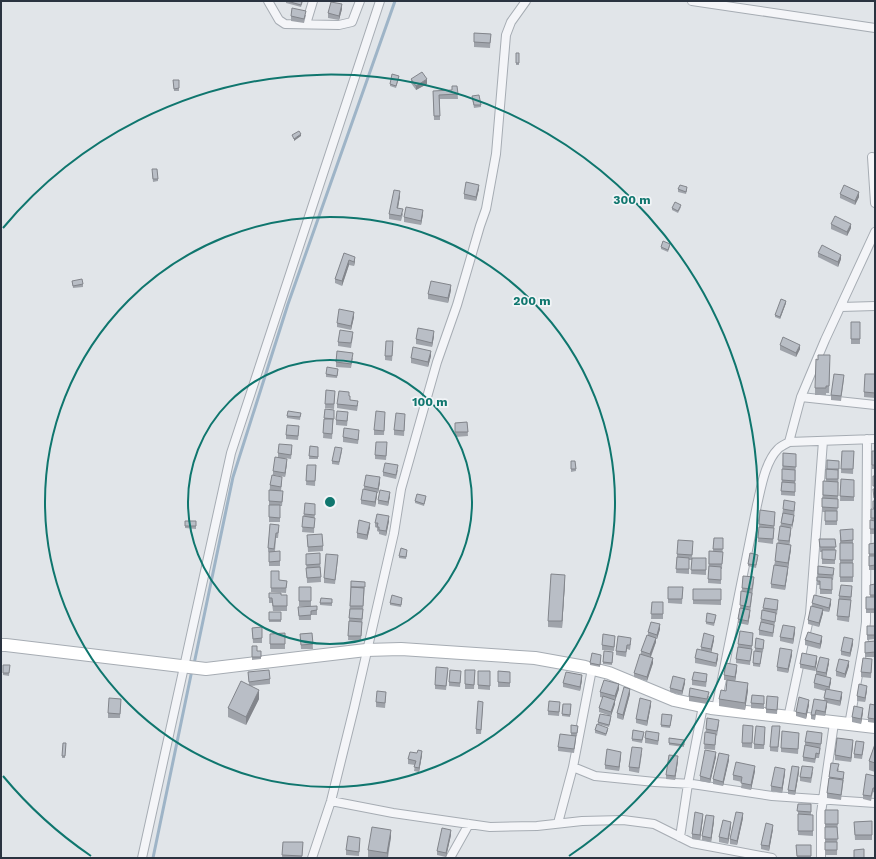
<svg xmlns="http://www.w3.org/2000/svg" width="876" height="859" font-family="'Work Sans',sans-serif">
	<rect width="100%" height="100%" fill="#e1e5e9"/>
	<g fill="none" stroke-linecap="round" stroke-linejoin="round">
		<path stroke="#9eb4c7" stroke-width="3" d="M 194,664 L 233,477 L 288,304 L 395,1
			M 153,858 L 192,670"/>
		<g stroke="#a6acb3" stroke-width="10">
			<path id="street" d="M 268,1 L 279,20 L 285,24 L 339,25 L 352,22 L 360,1
				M 692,1 L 875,28
				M 306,24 L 313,1
				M 872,157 L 875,203
				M 841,307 L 875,306
				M 801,397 L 875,405
				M 789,442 L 801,397 L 825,340 L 875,232
				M 716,709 L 757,505 C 761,488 765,462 778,449 C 781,446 786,444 789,442 L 875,439
				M 788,718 L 810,614 L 823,441
				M 849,725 L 863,647 L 866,622 L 867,439
				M 573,767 L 595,776 L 655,782 L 692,784 L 772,796 L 875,803
				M 331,801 L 393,813 L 490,827 L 537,826 L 582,821 L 623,820 L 654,824 L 692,843 L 772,858
				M 558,823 L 573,767 L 592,669
				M 680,837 L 688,784 L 703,706
				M 142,858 L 231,453 L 380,1
				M 312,858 L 331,801 L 354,708 L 394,533 L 401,489 L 437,362 L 457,305 L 480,226 L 486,209 L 496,154 L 506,35 L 511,22 L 526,1
				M 450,858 L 469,824
				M 821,858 L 821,813 L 834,723"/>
		</g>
		<g stroke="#a6acb3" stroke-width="14">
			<path id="secondary" d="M 1,645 L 6,645 L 206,669 L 366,650 L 401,649 L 535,658 L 585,667 L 609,673 L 674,700 L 711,708 L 875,727"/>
		</g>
		<use href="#street" stroke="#f4f5f8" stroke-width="8"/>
		<use href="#secondary" stroke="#fff" stroke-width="12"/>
	</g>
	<path fill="#9fa3aa" d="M 286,1 L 303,1 L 301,7 L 286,3 Z
		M 342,9 L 339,20 L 328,18 L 328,13 Z
		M 306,15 L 304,23 L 291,21 L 291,16 Z
		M 474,33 L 491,34 L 490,48 L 474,47 Z
		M 516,53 L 519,53 L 519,65 L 516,65 Z
		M 399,78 L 396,88 L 390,86 L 390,84 Z
		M 411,79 L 427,84 L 416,90 L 411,83 Z
		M 173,80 L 179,80 L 179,91 L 174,91 Z
		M 457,86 L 458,99 L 440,99 L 440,120 L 434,120 L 433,91 L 452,90 Z
		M 472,98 L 481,105 L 481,107 L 474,108 Z
		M 152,172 L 158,179 L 158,181 L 153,182 Z
		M 479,189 L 476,201 L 464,199 L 464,194 Z
		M 678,189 L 687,190 L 686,194 L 678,192 Z
		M 840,194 L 859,197 L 855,205 L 840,198 Z
		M 400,196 L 398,208 L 403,214 L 401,221 L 389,219 L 389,214 Z
		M 681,207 L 678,213 L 672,210 L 672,208 Z
		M 423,214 L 421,225 L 404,222 L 404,217 Z
		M 831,224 L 851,228 L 847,236 L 831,229 Z
		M 670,246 L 668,252 L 661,249 L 661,247 Z
		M 344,253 L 355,261 L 354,266 L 349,265 L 342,286 L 335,283 L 335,279 Z
		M 818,253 L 841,259 L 838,267 L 818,257 Z
		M 72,281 L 83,284 L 83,287 L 73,288 Z
		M 451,290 L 448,303 L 428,299 L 428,294 Z
		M 786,303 L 780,319 L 775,317 L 775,315 Z
		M 354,317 L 351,330 L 337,327 L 337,323 Z
		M 851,322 L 860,322 L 860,344 L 851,344 Z
		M 353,336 L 351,348 L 338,346 L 338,342 Z
		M 434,336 L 432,347 L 416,344 L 416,339 Z
		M 780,345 L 800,349 L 796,357 L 780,350 Z
		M 393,346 L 392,361 L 385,360 L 385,356 Z
		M 431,356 L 428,367 L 411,363 L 411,358 Z
		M 353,358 L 351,368 L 336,367 L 336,362 Z
		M 830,362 L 829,393 L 826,393 L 826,395 L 815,395 L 815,388 Z
		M 338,369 L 337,378 L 326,377 L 326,374 Z
		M 875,374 L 875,398 L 864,397 L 864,392 Z
		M 844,379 L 841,401 L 831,400 L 831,395 Z
		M 326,390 L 335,395 L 334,409 L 325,408 Z
		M 349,396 L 350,400 L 358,405 L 357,411 L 337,408 L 337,404 Z
		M 325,409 L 334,410 L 332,439 L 323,438 Z
		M 301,413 L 300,420 L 287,418 L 287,416 Z
		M 348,416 L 347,426 L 336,425 L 336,420 Z
		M 385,416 L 384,435 L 374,435 L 374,430 Z
		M 405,419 L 404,436 L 394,435 L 394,430 Z
		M 467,422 L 468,436 L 455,437 L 455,423 Z
		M 299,430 L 298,440 L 286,439 L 286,435 Z
		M 359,435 L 358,444 L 343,442 L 343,437 Z
		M 310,446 L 318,447 L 318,459 L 309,459 Z
		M 387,447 L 386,460 L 375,459 L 375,455 Z
		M 292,450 L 291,459 L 285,458 L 287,463 L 285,477 L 273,475 L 273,471 L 278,457 L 278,453 Z
		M 342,451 L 339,465 L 332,464 L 332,461 Z
		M 842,451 L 854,451 L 853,474 L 841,473 Z
		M 872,451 L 875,451 L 875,469 L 872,469 Z
		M 783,453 L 796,454 L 795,496 L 781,495 Z
		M 827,460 L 839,461 L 837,525 L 825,525 L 825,512 L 822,512 L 823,481 L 826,481 Z
		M 571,461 L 575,461 L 576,471 L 571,472 Z
		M 307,465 L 316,465 L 315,486 L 306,485 Z
		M 398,470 L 396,479 L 383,476 L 383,472 Z
		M 841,479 L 854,480 L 854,501 L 840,501 Z
		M 282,481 L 281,491 L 283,495 L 282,506 L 280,506 L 280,522 L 269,522 L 269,501 L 270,485 Z
		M 380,482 L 378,493 L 377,493 L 375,507 L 361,504 L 361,500 L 364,489 L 364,486 Z
		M 390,496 L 388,506 L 378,504 L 378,500 Z
		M 426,498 L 424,506 L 415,503 L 415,501 Z
		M 873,501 L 875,501 L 875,534 L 870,534 L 871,509 L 873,509 Z
		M 305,503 L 315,508 L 314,533 L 302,532 Z
		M 795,506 L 794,519 L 791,529 L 789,545 L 791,549 L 785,590 L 771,588 L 771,584 L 775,561 L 778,543 L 783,509 Z
		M 760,510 L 775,516 L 773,544 L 758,542 Z
		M 185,521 L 196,521 L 196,529 L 185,528 Z
		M 389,521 L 386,536 L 379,534 L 379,532 L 377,531 L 377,528 L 375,527 L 375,523 Z
		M 270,524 L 279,529 L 278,538 L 276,538 L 275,551 L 280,561 L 280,566 L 269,566 L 269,552 L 268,552 L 268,548 Z
		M 370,527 L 367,540 L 357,538 L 357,533 Z
		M 840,530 L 853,540 L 853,582 L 840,582 Z
		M 307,535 L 323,546 L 323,551 L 308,552 Z
		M 714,538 L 723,538 L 722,569 L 721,569 L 721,584 L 708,583 L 709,551 L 713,551 Z
		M 819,539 L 835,539 L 835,564 L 822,564 L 822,552 L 820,552 Z
		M 875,543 L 875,570 L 869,570 L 869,544 Z
		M 693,546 L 692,558 L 706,558 L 706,575 L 691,574 L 692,560 L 689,560 L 689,574 L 676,573 L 677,554 Z
		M 407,552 L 406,559 L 399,558 L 399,556 Z
		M 320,553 L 321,582 L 307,583 L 306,554 Z
		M 758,557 L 756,568 L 748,566 L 748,564 Z
		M 338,559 L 335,584 L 324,583 L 324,578 Z
		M 271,571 L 279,580 L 287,581 L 286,593 L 271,592 Z
		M 834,572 L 833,580 L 832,580 L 832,594 L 820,594 L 820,585 L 817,585 L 818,574 Z
		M 351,581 L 365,582 L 361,641 L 348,640 Z
		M 754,581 L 750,614 L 748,625 L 738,623 L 738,619 L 740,608 L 742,588 Z
		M 565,582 L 562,628 L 548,627 L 548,621 Z
		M 875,584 L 875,613 L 866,613 L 866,597 L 870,597 L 870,585 Z
		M 299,587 L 311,587 L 311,606 L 299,606 Z
		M 668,587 L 683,587 L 682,604 L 668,603 Z
		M 693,589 L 721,589 L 721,605 L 693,604 Z
		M 852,591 L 849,622 L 837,620 L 839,596 Z
		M 269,593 L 281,595 L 287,595 L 287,611 L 273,611 L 272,603 L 269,603 Z
		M 332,599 L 332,606 L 320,605 L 320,603 Z
		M 402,600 L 401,607 L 390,605 L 390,603 Z
		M 652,602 L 663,602 L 663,619 L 651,619 Z
		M 812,603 L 831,604 L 829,612 L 823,611 L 823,613 L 819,627 L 808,624 L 808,620 L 812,606 Z
		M 778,605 L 777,615 L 776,614 L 773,637 L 759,635 L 759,630 L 763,608 Z
		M 317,606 L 317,615 L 311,615 L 311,620 L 299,620 L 298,607 Z
		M 269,612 L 281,612 L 281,622 L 269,622 Z
		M 716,617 L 714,626 L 706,624 L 706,622 Z
		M 867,626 L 875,626 L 875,639 L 867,640 Z
		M 262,627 L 262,643 L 253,643 L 252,628 Z
		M 660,629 L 657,639 L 656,639 L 656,642 L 651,657 L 653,663 L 647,681 L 634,677 L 634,673 L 641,655 L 641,651 L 648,635 L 648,632 Z
		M 795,632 L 793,644 L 780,641 L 780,637 Z
		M 285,633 L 285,649 L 270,649 L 270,634 Z
		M 312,633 L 313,649 L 301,649 L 300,634 Z
		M 753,637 L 750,665 L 736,663 L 736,659 L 738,644 Z
		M 615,640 L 614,651 L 602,650 L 602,645 Z
		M 714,640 L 711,652 L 718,658 L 716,667 L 695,663 L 695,658 L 701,650 L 701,647 Z
		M 805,640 L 822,641 L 820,649 L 805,645 Z
		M 875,641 L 875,657 L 865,657 L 865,642 Z
		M 764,642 L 763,652 L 755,651 L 755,648 Z
		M 631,643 L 630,650 L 627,649 L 626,657 L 616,655 L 616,651 Z
		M 853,644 L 850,657 L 841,655 L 841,651 Z
		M 252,646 L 257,651 L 261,651 L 261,659 L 252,660 Z
		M 613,652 L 612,665 L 603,664 L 603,662 Z
		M 762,652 L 760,667 L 753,666 L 753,663 Z
		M 792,655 L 788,673 L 777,671 L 777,667 Z
		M 601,657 L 600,667 L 590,665 L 590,663 Z
		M 817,661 L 815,671 L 800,668 L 800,664 Z
		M 829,663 L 826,677 L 831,682 L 829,690 L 842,697 L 840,706 L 827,703 L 825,716 L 816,715 L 815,720 L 811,719 L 811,715 L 824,701 L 825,691 L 814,688 L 814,683 L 816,674 L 816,671 Z
		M 872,663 L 871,678 L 861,677 L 861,672 Z
		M 3,665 L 10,665 L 9,676 L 3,675 Z
		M 849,666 L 845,678 L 836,676 L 836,671 Z
		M 737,669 L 735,681 L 748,690 L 745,710 L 719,706 L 719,699 L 726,691 L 727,680 L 724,680 L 724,675 Z
		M 465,670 L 475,670 L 474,689 L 465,689 Z
		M 478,671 L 490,671 L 490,690 L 478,689 Z
		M 498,671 L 510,672 L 510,687 L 498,687 Z
		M 248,672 L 270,679 L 270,684 L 250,686 L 259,699 L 246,725 L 228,717 L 228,708 L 249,685 Z
		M 448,672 L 446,690 L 435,689 L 435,685 Z
		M 461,675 L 460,687 L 449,686 L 449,682 Z
		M 707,678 L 706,687 L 692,685 L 692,680 Z
		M 582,680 L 580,691 L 563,687 L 563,683 Z
		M 685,683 L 682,695 L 670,692 L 670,688 Z
		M 619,689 L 615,701 L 615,704 L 611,716 L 599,712 L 599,708 L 603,698 L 600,697 L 600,692 Z
		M 867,690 L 865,702 L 857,701 L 857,696 Z
		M 630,694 L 623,720 L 617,718 L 617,713 Z
		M 386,696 L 385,708 L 376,707 L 376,702 Z
		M 689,696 L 709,696 L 707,704 L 689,701 Z
		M 764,700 L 764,709 L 751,708 L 751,703 Z
		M 778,701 L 777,714 L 766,713 L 766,709 Z
		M 121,703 L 120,718 L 108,718 L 108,713 Z
		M 563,704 L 571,704 L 570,717 L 562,716 Z
		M 651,705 L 647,726 L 636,723 L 636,719 Z
		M 809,705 L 806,719 L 796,716 L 796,712 Z
		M 875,705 L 875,723 L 868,722 L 868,718 Z
		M 483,706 L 481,734 L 476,734 L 476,729 Z
		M 560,706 L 559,716 L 548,715 L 548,711 Z
		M 863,712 L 861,724 L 852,722 L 852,717 Z
		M 672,715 L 670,728 L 661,727 L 661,725 Z
		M 611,719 L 609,727 L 598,724 L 598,722 Z
		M 719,724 L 717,736 L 716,735 L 715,750 L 704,749 L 706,729 Z
		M 571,725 L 578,726 L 577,736 L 575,736 L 576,740 L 574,753 L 558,751 L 558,747 L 571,735 Z
		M 595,730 L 608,730 L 606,736 L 595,733 Z
		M 753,730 L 752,748 L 742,747 L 742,743 Z
		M 765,731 L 764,749 L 754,749 L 754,744 Z
		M 780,731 L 778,752 L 770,751 L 770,747 Z
		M 644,734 L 642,743 L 632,741 L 632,739 Z
		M 799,737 L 798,754 L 781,752 L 781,748 Z
		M 645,738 L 659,738 L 658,745 L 645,743 Z
		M 669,738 L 684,740 L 684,747 L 669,745 Z
		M 822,738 L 819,758 L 816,758 L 815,763 L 803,761 L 803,757 L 805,745 L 805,742 Z
		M 63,743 L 66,743 L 65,758 L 62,758 Z
		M 853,744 L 851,762 L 835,760 L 835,755 Z
		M 875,744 L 875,772 L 869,770 L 869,761 Z
		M 864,746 L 862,759 L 854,758 L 854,754 Z
		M 642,753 L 639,773 L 629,771 L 629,767 Z
		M 422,755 L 419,772 L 414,771 L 415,765 L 408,764 L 408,759 Z
		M 621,756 L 619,771 L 605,769 L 605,765 Z
		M 716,757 L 710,783 L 700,781 L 700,776 Z
		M 729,760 L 723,786 L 713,784 L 713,779 Z
		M 678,761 L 675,780 L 666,779 L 666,775 Z
		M 831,763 L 839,769 L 838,771 L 844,777 L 841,800 L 827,798 L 827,793 Z
		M 755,771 L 751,790 L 741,788 L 742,782 L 733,780 L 733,775 Z
		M 799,772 L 795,795 L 788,794 L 788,790 Z
		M 813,772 L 811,783 L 800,781 L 800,777 Z
		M 785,773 L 782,793 L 771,791 L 771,786 Z
		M 875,776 L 875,793 L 873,792 L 871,801 L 863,799 L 863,795 Z
		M 798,804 L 811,804 L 811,815 L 813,815 L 813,836 L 798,835 Z
		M 825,810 L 838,810 L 837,855 L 825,855 Z
		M 703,818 L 700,840 L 692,839 L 692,834 Z
		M 743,818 L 737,845 L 730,844 L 730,839 Z
		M 714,821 L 711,842 L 702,840 L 702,836 Z
		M 872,821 L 872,840 L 855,840 L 854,822 Z
		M 731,826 L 728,844 L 719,842 L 719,837 Z
		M 773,829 L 769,851 L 761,849 L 761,845 Z
		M 451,835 L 446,857 L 437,855 L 437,851 Z
		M 391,837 L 388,858 L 377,858 L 368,857 L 368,850 Z
		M 283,842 L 303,842 L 302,858 L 282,858 Z
		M 360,842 L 359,856 L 346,855 L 346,850 Z
		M 796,845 L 811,845 L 811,858 L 797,858 Z"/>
	<path fill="#82858b" d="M 342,4 L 342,9 L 339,20 L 339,16 Z
		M 427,79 L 427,84 L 416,90 L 416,86 Z
		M 301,134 L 301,136 L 294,141 L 294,139 Z
		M 479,185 L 479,189 L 476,201 L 476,197 Z
		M 400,191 L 400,196 L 397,213 L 397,208 Z
		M 859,192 L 859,197 L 855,205 L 855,201 Z
		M 423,210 L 423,214 L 421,225 L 421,221 Z
		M 851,224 L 851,228 L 847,236 L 847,232 Z
		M 841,255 L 841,259 L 838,267 L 838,262 Z
		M 355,257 L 355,261 L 354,266 L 354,262 Z
		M 349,260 L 349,265 L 342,286 L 342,281 Z
		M 451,285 L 451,290 L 448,303 L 448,298 Z
		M 786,301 L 786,303 L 780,319 L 780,317 Z
		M 354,312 L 354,317 L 351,330 L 351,326 Z
		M 434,331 L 434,336 L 432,347 L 432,343 Z
		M 800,345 L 800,349 L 796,357 L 796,353 Z
		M 431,351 L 431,356 L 428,367 L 428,362 Z
		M 287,459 L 287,463 L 285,477 L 285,473 Z
		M 380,477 L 380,482 L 378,493 L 378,489 Z
		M 377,492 L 377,496 L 375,507 L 375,502 Z
		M 390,492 L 390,496 L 388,506 L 388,502 Z
		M 794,515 L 794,519 L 792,529 L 792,525 Z
		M 389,516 L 389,521 L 386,536 L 386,531 Z
		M 370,523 L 370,527 L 367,540 L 367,535 Z
		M 791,528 L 791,532 L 789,546 L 789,541 Z
		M 791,545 L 791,549 L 788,568 L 788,563 Z
		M 788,567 L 788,571 L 785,590 L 785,586 Z
		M 565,575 L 565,582 L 562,628 L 562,621 Z
		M 831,599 L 831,604 L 829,612 L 829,608 Z
		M 823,609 L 823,613 L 819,627 L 819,623 Z
		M 750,610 L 750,614 L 748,625 L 748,621 Z
		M 660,624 L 660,629 L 657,639 L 657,635 Z
		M 795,627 L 795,632 L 793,644 L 793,639 Z
		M 714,636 L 714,640 L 711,654 L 711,649 Z
		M 822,636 L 822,641 L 820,649 L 820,644 Z
		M 656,638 L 656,642 L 650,658 L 650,654 Z
		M 853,639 L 853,644 L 850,657 L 850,653 Z
		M 792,650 L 792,655 L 788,673 L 788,669 Z
		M 718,654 L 718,658 L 716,667 L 716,663 Z
		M 817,656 L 817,661 L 815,671 L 815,667 Z
		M 653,658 L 653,663 L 647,681 L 647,677 Z
		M 829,659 L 829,663 L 826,678 L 826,673 Z
		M 849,661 L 849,666 L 845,678 L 845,674 Z
		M 737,665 L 737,669 L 735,682 L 735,677 Z
		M 582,675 L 582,680 L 580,691 L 580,687 Z
		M 831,678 L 831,682 L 829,691 L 829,687 Z
		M 685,679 L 685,683 L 682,695 L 682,691 Z
		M 748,683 L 748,690 L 745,710 L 745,703 Z
		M 619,684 L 619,689 L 615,701 L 615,696 Z
		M 867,686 L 867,690 L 865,702 L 865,698 Z
		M 630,689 L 630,694 L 623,720 L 623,715 Z
		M 259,690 L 259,699 L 246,725 L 246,717 Z
		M 842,692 L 842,697 L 840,706 L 840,701 Z
		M 615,700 L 615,704 L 611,716 L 611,712 Z
		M 809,700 L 809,705 L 806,719 L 806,714 Z
		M 651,701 L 651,705 L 647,726 L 647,721 Z
		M 827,701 L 827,706 L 825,716 L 825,712 Z
		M 863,708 L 863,712 L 861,724 L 861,719 Z
		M 853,740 L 853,744 L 851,762 L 851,758 Z
		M 422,751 L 422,755 L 419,772 L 419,768 Z
		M 621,752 L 621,756 L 619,771 L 619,767 Z
		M 716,752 L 716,757 L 710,783 L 710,779 Z
		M 729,755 L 729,760 L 723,786 L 723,782 Z
		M 678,756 L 678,761 L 675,780 L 675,776 Z
		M 755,766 L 755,771 L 751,790 L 751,785 Z
		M 799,767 L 799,772 L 795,795 L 795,791 Z
		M 785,769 L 785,773 L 782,793 L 782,788 Z
		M 743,813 L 743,818 L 737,845 L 737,841 Z
		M 703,814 L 703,818 L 700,840 L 700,835 Z
		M 714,816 L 714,821 L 711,842 L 711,838 Z
		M 731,822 L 731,826 L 728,844 L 728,839 Z
		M 773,825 L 773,829 L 769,851 L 769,846 Z
		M 391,830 L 391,837 L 387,858 L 387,853 Z
		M 451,830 L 451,835 L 446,857 L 446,853 Z"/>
	<path fill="#b9bec6" stroke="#82858b" d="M 287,1 L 302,1 L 301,5 Z
		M 331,2 L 342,4 L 339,16 L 328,13 Z
		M 292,8 L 306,11 L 304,19 L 291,16 Z
		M 474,33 L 491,34 L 490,43 L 474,42 Z
		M 516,53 L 519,53 L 519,63 L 516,63 Z
		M 422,72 L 427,79 L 416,86 L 411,79 Z
		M 392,74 L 399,76 L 396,86 L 390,84 Z
		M 173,80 L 179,80 L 179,88 L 174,89 Z
		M 452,86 L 457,86 L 458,94 L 439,95 L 440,116 L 434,116 L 433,91 L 452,90 Z
		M 479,95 L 481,105 L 474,105 L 472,96 Z
		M 299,131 L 301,134 L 294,139 L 292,135 Z
		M 152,169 L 157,169 L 158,179 L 153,179 Z
		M 466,182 L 479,185 L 476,197 L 464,194 Z
		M 680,185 L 687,187 L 686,192 L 678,189 Z
		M 844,185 L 859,192 L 855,201 L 840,194 Z
		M 394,190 L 400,191 L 397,208 L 403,209 L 401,216 L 389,214 Z
		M 675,202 L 681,205 L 678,211 L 672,208 Z
		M 406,207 L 423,210 L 421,221 L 404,217 Z
		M 835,216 L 851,224 L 847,232 L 831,224 Z
		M 663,241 L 670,244 L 668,250 L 661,247 Z
		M 822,245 L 841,255 L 838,262 L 818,253 Z
		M 344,253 L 355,257 L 354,262 L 349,260 L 342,281 L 335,279 Z
		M 82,279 L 83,284 L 73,286 L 72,281 Z
		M 431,281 L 451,285 L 448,298 L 428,294 Z
		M 781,299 L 786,301 L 780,317 L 775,315 Z
		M 339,309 L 354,312 L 351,326 L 337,323 Z
		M 851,322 L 860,322 L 860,339 L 851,339 Z
		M 418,328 L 434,331 L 432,343 L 416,339 Z
		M 340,330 L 353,332 L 351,343 L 338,342 Z
		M 783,337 L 800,345 L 796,353 L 780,345 Z
		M 386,341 L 393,341 L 392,356 L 385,356 Z
		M 413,347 L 431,351 L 428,362 L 411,358 Z
		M 337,351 L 353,353 L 351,364 L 336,362 Z
		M 818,355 L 830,355 L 829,386 L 826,386 L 826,388 L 815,388 L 816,359 L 818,360 Z
		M 327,367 L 338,369 L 337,376 L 326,374 Z
		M 834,374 L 844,375 L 841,396 L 831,395 Z
		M 865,374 L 875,374 L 875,393 L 864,392 Z
		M 326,390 L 335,391 L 334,404 L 325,404 Z
		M 339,391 L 349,392 L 349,396 L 350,396 L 350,400 L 358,401 L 357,406 L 337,404 Z
		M 325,409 L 334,410 L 334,419 L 324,418 Z
		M 288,411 L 301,413 L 300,417 L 287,416 Z
		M 337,411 L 348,412 L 347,421 L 336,420 Z
		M 376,411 L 385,412 L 384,431 L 374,430 Z
		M 396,413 L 405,414 L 404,431 L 394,430 Z
		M 324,419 L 333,419 L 332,434 L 323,433 Z
		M 467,422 L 468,432 L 455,432 L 455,423 Z
		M 287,425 L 299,426 L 298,436 L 286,435 Z
		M 344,428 L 359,430 L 358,440 L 343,437 Z
		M 376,442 L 387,442 L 386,456 L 375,455 Z
		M 279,444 L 292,445 L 291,455 L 278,453 Z
		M 310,446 L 318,447 L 318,457 L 309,456 Z
		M 335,447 L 342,448 L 339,462 L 332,461 Z
		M 842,451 L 854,451 L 853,469 L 841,469 Z
		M 872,451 L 875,451 L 875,465 L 872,465 Z
		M 783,453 L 796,454 L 796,467 L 783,466 Z
		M 275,457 L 287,459 L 285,473 L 273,471 Z
		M 827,460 L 839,461 L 839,469 L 827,469 Z
		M 571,461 L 575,461 L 576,469 L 571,469 Z
		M 385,463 L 398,465 L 396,475 L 383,472 Z
		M 307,465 L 316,465 L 315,481 L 306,481 Z
		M 782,469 L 795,470 L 795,481 L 782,480 Z
		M 826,469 L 838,470 L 838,479 L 826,479 Z
		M 272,475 L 282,477 L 281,487 L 270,485 Z
		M 366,475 L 380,477 L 378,489 L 364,486 Z
		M 873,476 L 875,476 L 875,486 L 873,486 Z
		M 841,479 L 854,480 L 854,497 L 840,496 Z
		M 823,481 L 838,482 L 838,496 L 823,495 Z
		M 782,482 L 795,483 L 795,492 L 781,491 Z
		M 363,489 L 377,492 L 375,502 L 361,500 Z
		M 873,489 L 875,489 L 875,498 L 874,498 Z
		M 269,490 L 283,491 L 282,502 L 269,501 Z
		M 380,490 L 390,492 L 388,502 L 378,500 Z
		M 417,494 L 426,496 L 424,504 L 415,501 Z
		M 822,498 L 838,499 L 838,508 L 822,507 Z
		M 784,500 L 795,502 L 794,511 L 783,509 Z
		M 873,501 L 875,501 L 875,508 L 873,508 Z
		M 305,503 L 315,504 L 315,515 L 304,514 Z
		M 269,505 L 280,505 L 280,518 L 269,517 Z
		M 871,509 L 875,509 L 875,518 L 871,518 Z
		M 760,510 L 775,512 L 774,526 L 759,524 Z
		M 825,511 L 837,511 L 837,521 L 825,521 Z
		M 783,513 L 794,515 L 792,525 L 781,523 Z
		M 377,514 L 389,516 L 386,531 L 379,530 L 379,527 L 377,527 L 378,523 L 375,523 Z
		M 303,516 L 315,518 L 314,528 L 302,527 Z
		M 359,520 L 370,523 L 367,535 L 357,533 Z
		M 870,520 L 875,521 L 875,529 L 870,529 Z
		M 185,521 L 196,521 L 196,526 L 185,526 Z
		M 270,524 L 279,525 L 278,533 L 276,533 L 274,549 L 268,548 Z
		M 780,526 L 791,528 L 789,541 L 778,540 Z
		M 759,527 L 774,528 L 773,539 L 758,538 Z
		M 853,529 L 853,540 L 841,541 L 840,530 Z
		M 322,534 L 323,546 L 308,547 L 307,535 Z
		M 714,538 L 723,538 L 723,549 L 713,549 Z
		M 819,539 L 835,539 L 836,547 L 820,547 Z
		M 678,540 L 693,541 L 692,555 L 677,554 Z
		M 777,543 L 791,545 L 788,563 L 775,561 Z
		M 840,543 L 853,543 L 853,560 L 840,560 Z
		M 875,543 L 875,554 L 869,554 L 869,544 Z
		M 401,548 L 407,550 L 406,557 L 399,556 Z
		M 822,550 L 836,550 L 835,560 L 822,559 Z
		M 280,551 L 280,561 L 269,562 L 269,552 Z
		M 709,551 L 723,552 L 722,564 L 709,564 Z
		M 320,553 L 320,564 L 306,565 L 306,554 Z
		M 750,553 L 758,555 L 756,565 L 748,564 Z
		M 326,554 L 338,555 L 335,580 L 324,578 Z
		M 869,556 L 875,556 L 875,565 L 869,566 Z
		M 677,557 L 689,558 L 689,569 L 676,569 Z
		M 692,558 L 706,558 L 706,570 L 691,570 Z
		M 840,563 L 853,563 L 853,577 L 840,577 Z
		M 774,565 L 788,567 L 785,586 L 771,584 Z
		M 709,566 L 721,567 L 721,580 L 708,579 Z
		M 818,566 L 834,568 L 833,575 L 818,574 Z
		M 320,567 L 321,577 L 307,578 L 306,568 Z
		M 271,571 L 279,571 L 279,580 L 287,581 L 286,588 L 271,588 Z
		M 551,574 L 565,575 L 562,621 L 548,621 Z
		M 743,576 L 754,577 L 752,589 L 742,588 Z
		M 817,577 L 832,578 L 832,590 L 820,589 L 820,581 L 817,581 Z
		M 351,581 L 365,582 L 365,587 L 351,587 Z
		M 875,584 L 875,595 L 870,595 L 870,585 Z
		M 841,585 L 852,586 L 851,597 L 839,596 Z
		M 299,587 L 311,587 L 311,601 L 299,601 Z
		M 351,587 L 364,588 L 363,606 L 350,606 Z
		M 668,587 L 683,587 L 682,599 L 668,599 Z
		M 693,589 L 721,589 L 721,600 L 693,600 Z
		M 741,591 L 752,593 L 750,607 L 740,605 Z
		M 269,593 L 281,593 L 281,595 L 287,595 L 287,606 L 273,606 L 272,598 L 269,598 Z
		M 392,595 L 402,598 L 401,605 L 390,603 Z
		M 814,595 L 831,599 L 829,608 L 812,603 Z
		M 866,597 L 875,597 L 875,609 L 866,609 Z
		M 321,598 L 332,599 L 332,603 L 320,603 Z
		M 765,598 L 778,600 L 777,610 L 763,608 Z
		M 839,599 L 851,600 L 849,617 L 837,616 Z
		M 652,602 L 663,602 L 663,614 L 651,614 Z
		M 317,606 L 317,610 L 311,611 L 311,615 L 299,616 L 298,607 Z
		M 811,606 L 823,609 L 819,623 L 808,620 Z
		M 740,608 L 750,610 L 748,621 L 738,619 Z
		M 350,609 L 363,609 L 362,619 L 349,618 Z
		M 762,610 L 776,613 L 775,622 L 761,619 Z
		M 269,612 L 281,612 L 281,620 L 269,620 Z
		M 707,613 L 716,615 L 714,623 L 706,622 Z
		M 349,621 L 362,622 L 361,636 L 348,636 Z
		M 651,622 L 660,624 L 657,635 L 648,632 Z
		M 761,622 L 774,625 L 773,633 L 759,630 Z
		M 783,625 L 795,627 L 793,639 L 780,637 Z
		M 867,626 L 875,626 L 875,635 L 867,635 Z
		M 262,627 L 262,638 L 253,639 L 252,628 Z
		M 740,631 L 753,633 L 752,646 L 738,644 Z
		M 808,632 L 822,636 L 820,644 L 805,640 Z
		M 285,633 L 285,644 L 270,644 L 270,634 Z
		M 312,633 L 313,644 L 301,645 L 300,634 Z
		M 704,633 L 714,636 L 711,649 L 701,647 Z
		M 603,634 L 615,636 L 614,647 L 602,645 Z
		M 647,635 L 656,638 L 650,654 L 641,651 Z
		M 618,636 L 631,638 L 630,645 L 627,645 L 626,652 L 616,651 Z
		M 844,637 L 853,639 L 850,653 L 841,651 Z
		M 756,638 L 764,640 L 763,649 L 755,648 Z
		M 875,641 L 875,652 L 865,653 L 865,642 Z
		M 252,646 L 257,646 L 257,651 L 261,651 L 261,657 L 252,657 Z
		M 738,647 L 752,649 L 750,661 L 736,659 Z
		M 780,648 L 792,650 L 788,669 L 777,667 Z
		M 697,649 L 718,654 L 716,663 L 695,658 Z
		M 604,651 L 613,652 L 612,663 L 603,662 Z
		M 754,651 L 762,652 L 760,664 L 753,663 Z
		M 592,653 L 601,655 L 600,665 L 590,663 Z
		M 802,653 L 817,656 L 815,667 L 800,664 Z
		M 640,654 L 653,658 L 647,677 L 634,673 Z
		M 820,657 L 829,659 L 826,673 L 816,671 Z
		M 863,658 L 872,659 L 871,673 L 861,672 Z
		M 839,659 L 849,661 L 845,674 L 836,671 Z
		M 726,663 L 737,665 L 735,677 L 724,675 Z
		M 3,665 L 10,665 L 9,673 L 3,673 Z
		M 436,667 L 448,668 L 446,686 L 435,685 Z
		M 269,670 L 270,679 L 249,682 L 248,672 Z
		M 450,670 L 461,671 L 460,683 L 449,682 Z
		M 465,670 L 475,670 L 474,685 L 465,684 Z
		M 478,671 L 490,671 L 490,686 L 478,685 Z
		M 498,671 L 510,672 L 510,683 L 498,682 Z
		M 566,672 L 582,675 L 580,687 L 563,683 Z
		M 694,672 L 707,674 L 706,682 L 692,680 Z
		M 816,674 L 831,678 L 829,687 L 814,683 Z
		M 673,676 L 685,679 L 682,691 L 670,688 Z
		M 604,680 L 619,684 L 615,696 L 600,692 Z
		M 727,680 L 748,683 L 745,703 L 719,699 L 721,690 L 726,691 Z
		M 241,681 L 259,690 L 246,717 L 228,708 Z
		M 859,684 L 867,686 L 865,698 L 857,696 Z
		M 624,687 L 630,689 L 623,715 L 617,713 Z
		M 690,688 L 709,692 L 707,699 L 689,696 Z
		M 826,689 L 842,692 L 840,701 L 824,698 Z
		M 377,691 L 386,692 L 385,703 L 376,702 Z
		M 752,695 L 764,696 L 764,704 L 751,703 Z
		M 603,696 L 615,700 L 611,712 L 599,708 Z
		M 767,696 L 778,697 L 777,710 L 766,709 Z
		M 799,697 L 809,700 L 806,714 L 796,712 Z
		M 109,698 L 121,699 L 120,714 L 108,713 Z
		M 640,698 L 651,701 L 647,721 L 636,719 Z
		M 814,699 L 827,701 L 825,712 L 816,710 L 815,715 L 811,715 Z
		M 478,701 L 483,702 L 481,730 L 476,729 Z
		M 549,701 L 560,702 L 559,712 L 548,711 Z
		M 563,704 L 571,704 L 570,715 L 562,714 Z
		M 870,704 L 875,705 L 875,719 L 868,718 Z
		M 854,706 L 863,708 L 861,719 L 852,717 Z
		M 600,714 L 611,716 L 609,725 L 598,722 Z
		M 662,714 L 672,715 L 670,726 L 661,725 Z
		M 707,718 L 719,720 L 717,731 L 706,729 Z
		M 597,724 L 608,728 L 606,734 L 595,730 Z
		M 571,725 L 578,726 L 577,733 L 571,733 Z
		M 743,725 L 753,726 L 752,743 L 742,743 Z
		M 756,726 L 765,727 L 764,745 L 754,744 Z
		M 772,726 L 780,726 L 778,747 L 770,747 Z
		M 633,730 L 644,732 L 642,740 L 632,739 Z
		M 646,731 L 659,733 L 658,741 L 645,738 Z
		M 782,731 L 799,733 L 798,749 L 781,748 Z
		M 807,731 L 822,733 L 821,744 L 805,742 Z
		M 705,732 L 716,734 L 715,745 L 704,744 Z
		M 560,734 L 576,736 L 574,749 L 558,747 Z
		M 669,738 L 684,740 L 684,745 L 669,743 Z
		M 837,738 L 853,740 L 851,758 L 835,755 Z
		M 856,741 L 864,742 L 862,755 L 854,754 Z
		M 63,743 L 66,743 L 65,756 L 62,756 Z
		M 875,744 L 875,763 L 869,761 Z
		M 805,745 L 820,748 L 819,754 L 816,753 L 815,759 L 803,757 Z
		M 632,747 L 642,748 L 639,768 L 629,767 Z
		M 607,749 L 621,752 L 619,767 L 605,765 Z
		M 418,750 L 422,751 L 419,768 L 414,767 L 416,761 L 408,759 L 410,752 L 417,753 Z
		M 705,750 L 716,752 L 710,779 L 700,776 Z
		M 719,753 L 729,755 L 723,782 L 713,779 Z
		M 669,755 L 678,756 L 675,776 L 666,775 Z
		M 736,762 L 755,766 L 751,785 L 741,783 L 742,777 L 733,775 Z
		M 831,763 L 839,764 L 837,771 L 844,772 L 843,779 L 829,777 Z
		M 792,766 L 799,767 L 795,791 L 788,790 Z
		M 802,766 L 813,767 L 811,778 L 800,777 Z
		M 775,767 L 785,769 L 782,788 L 771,786 Z
		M 866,774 L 875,776 L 875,788 L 873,788 L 871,796 L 863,795 Z
		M 829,778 L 843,780 L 841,795 L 827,793 Z
		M 798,804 L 811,804 L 811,812 L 797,811 Z
		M 825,810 L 838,810 L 838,824 L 825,824 Z
		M 695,812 L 703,814 L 700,835 L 692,834 Z
		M 736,812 L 743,813 L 737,841 L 730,839 Z
		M 798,814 L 813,815 L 813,831 L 798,831 Z
		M 706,815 L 714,816 L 711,838 L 702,836 Z
		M 723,820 L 731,822 L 728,839 L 719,837 Z
		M 872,821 L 872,835 L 855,835 L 854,822 Z
		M 766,823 L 773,825 L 769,846 L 761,845 Z
		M 372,827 L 391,830 L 387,853 L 368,850 Z
		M 825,827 L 837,827 L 838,839 L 825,839 Z
		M 442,828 L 451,830 L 446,853 L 437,851 Z
		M 348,836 L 360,838 L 359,852 L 346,850 Z
		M 283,842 L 303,842 L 302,856 L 282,855 Z
		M 825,842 L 837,842 L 837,850 L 825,850 Z
		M 796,845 L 811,845 L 811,856 L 797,856 Z
		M 864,849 L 864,858 L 854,858 L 854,850 Z"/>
	<g fill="none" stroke="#0f766e" stroke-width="2">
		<circle cx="330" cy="502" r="142"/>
		<circle cx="330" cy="502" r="285"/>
		<path d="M91 856A427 427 0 0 1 3 776M3 228A427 427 0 1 1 569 856"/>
	</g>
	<circle cx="330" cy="502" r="6" fill="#0f766e" stroke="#f1f4f7" stroke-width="2"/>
	<g font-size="12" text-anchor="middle" font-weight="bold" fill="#0f766e" stroke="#f1f4f7" stroke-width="3.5" stroke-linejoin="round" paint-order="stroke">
		<text x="632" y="204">300 m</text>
		<text x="532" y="305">200 m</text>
		<text x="430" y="406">100 m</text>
	</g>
	<rect width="876" height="859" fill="none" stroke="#2a3340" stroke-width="4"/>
</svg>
